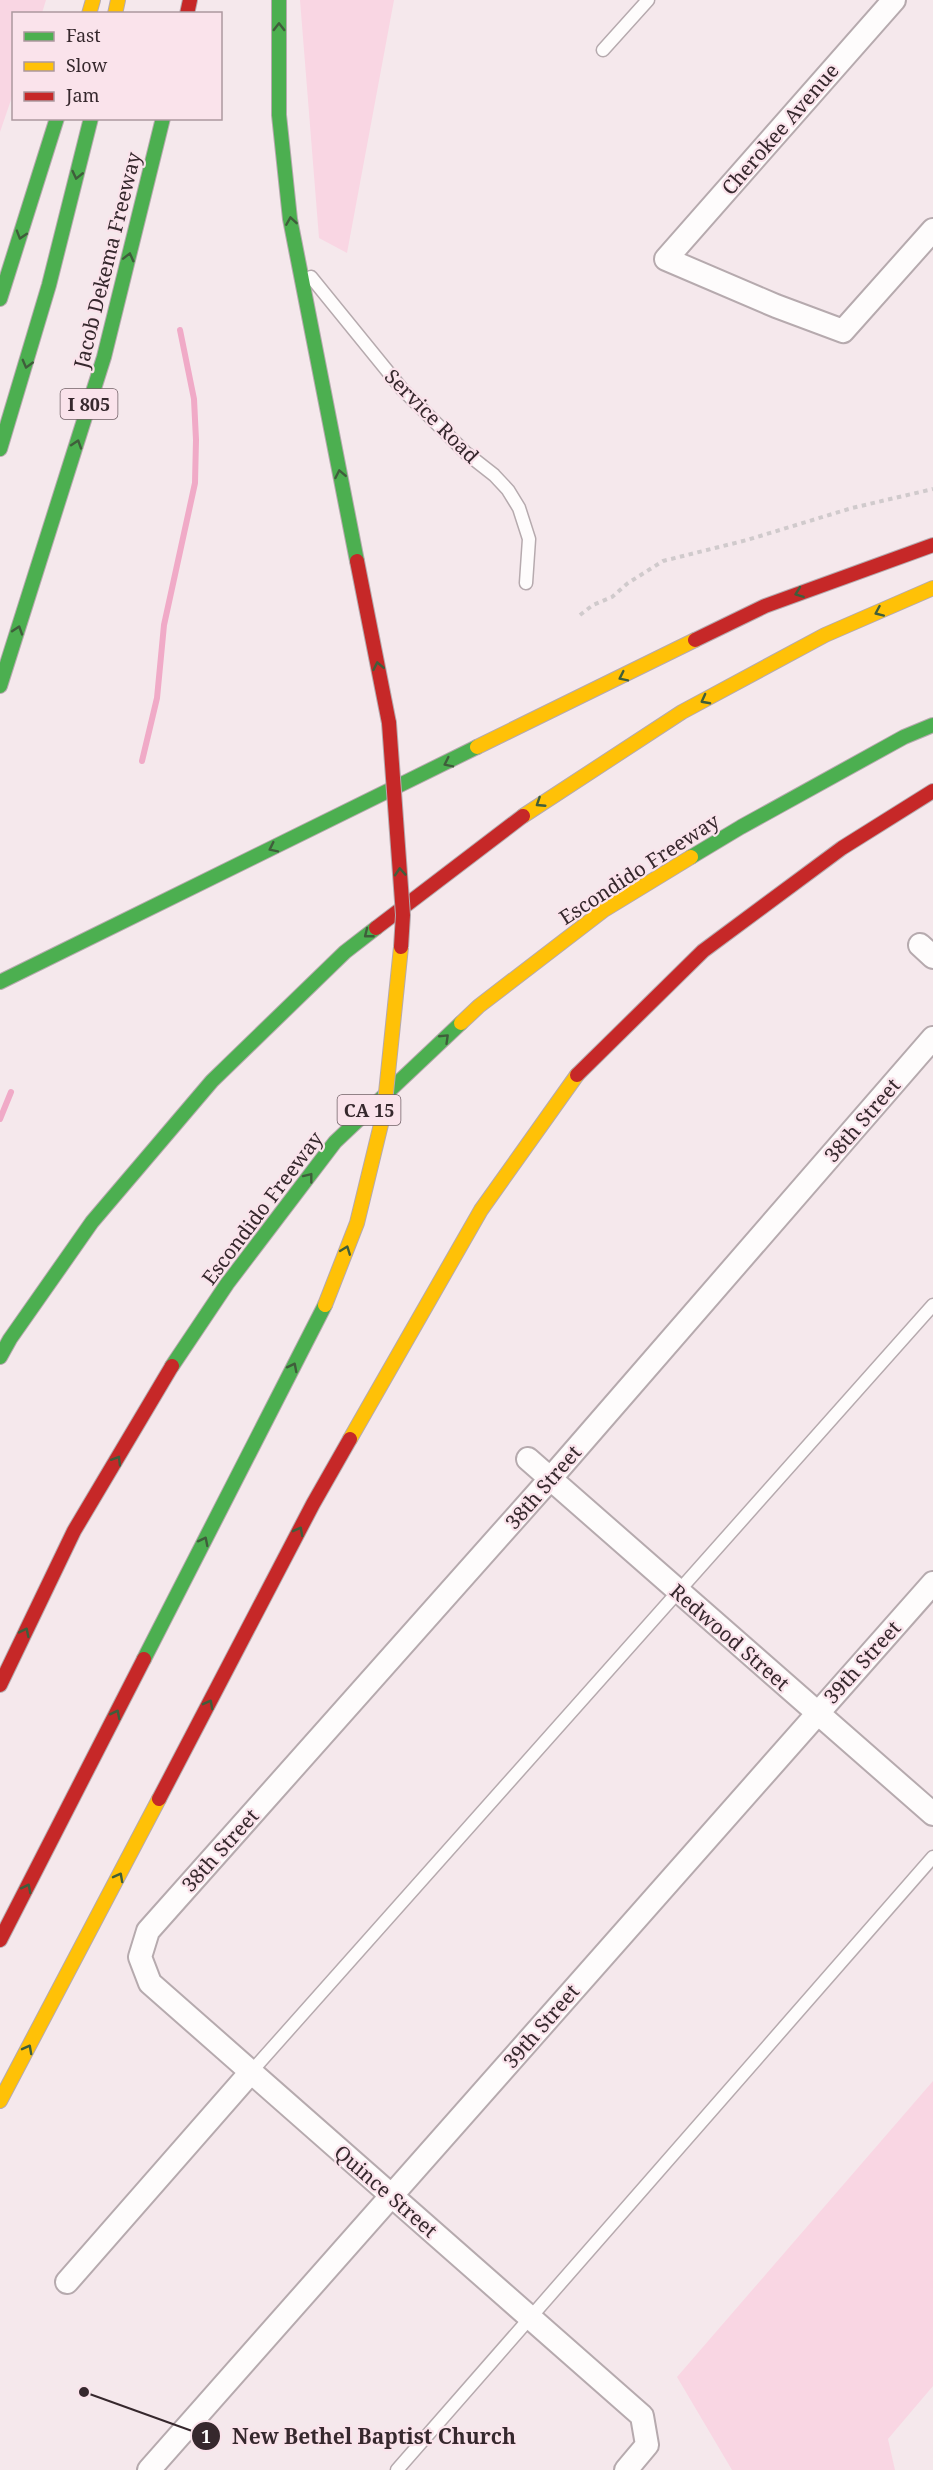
<svg xmlns="http://www.w3.org/2000/svg" width="933" height="2470" font-family="'Noto Serif',serif">
	<rect width="100%" height="100%" fill="#f5e8ec"/>
	<path fill="#f9d6e3" d="M 0,0 L 46,0 L 42,13 L 14,14 L 13,94 L 0,132 Z
		M 300,0 L 394,0 L 347,253 L 319,238 Z
		M 933,2081 L 933,2386 L 888,2439 L 895,2470 L 732,2470 L 677,2377 Z"/>
	<g fill="none" stroke-linecap="round" stroke-linejoin="round">
		<path stroke="#f0aac7" stroke-width="6" d="M 142,761 L 157,698 L 164,625 L 195,483 L 196,440 L 194,399 L 180,330
			M 0,1119 L 11,1092"/>
		<g stroke="#b6aaae" stroke-width="15">
			<path id="lane" d="M 603,50 L 648,0
				M 311,277 L 402,389 L 466,453 L 494,475 L 508,490 L 519,508 L 529,539 L 526,583
				M 251,2072 L 933,1305
				M 397,2470 L 933,1857"/>
		</g>
		<g stroke="#b6aaae" stroke-width="26">
			<path id="street" d="M 894,0 L 666,259 L 776,306 L 843,331 L 933,230
				M 920,945 L 933,957
				M 528,1459 L 933,1814
				M 67,2282 L 251,2072
				M 149,2470 L 933,1583
				M 626,2470 L 647,2445 L 642,2416 L 150,1983 L 140,1957 L 148,1931 L 550,1479 L 933,1038"/>
		</g>
		<g stroke="#b6aaae" stroke-width="16">
			<path id="fast" d="M 279,0 L 279,115 L 290,219 L 357,561
				M 0,299 L 57,118
				M 0,449 L 49,285 L 91,118
				M 0,686 L 104,357 L 163,118
				M 691,857 L 741,827 L 904,737 L 933,725
				M 0,982 L 477,747
				M 0,1357 L 10,1339 L 92,1222 L 212,1081 L 345,952 L 376,928
				M 172,1366 L 227,1284 L 335,1142 L 461,1023
				M 144,1659 L 325,1305"/>
		</g>
		<g stroke="#b6aaae" stroke-width="16">
			<path id="slow" d="M 89,14 L 93,0
				M 115,14 L 118,0
				M 477,747 L 695,640
				M 523,816 L 682,712 L 825,635 L 933,588
				M 461,1023 L 479,1006 L 604,910 L 691,857
				M 350,1439 L 481,1210 L 577,1075
				M 0,2101 L 159,1799"/>
		</g>
		<g stroke="#b6aaae" stroke-width="16">
			<path id="jam" d="M 187,14 L 190,0
				M 357,561 L 389,723
				M 695,640 L 765,606 L 933,545
				M 376,928 L 523,816
				M 577,1075 L 703,951 L 842,848 L 933,791
				M 0,1685 L 74,1531 L 172,1366
				M 159,1799 L 313,1504 L 350,1439
				M 0,1940 L 144,1659"/>
		</g>
		<path stroke="#d0cacc" stroke-width="4" stroke-dasharray="4.5 4.5" stroke-linecap="butt" d="M 580,615 L 593,605 L 612,597 L 628,583 L 663,561 L 747,540 L 852,508 L 933,489"/>
		<use href="#lane" stroke="#fefcfc" stroke-width="12"/>
		<use href="#street" stroke="#fefcfc" stroke-width="22"/>
		<use href="#fast" stroke="#4caf50" stroke-width="14"/>
		<use href="#slow" stroke="#ffc107" stroke-width="14"/>
		<use href="#jam" stroke="#c62828" stroke-width="14"/>
		<g stroke="#b6aaae" stroke-width="16" stroke-linecap="butt">
			<path id="slow-bridge" d="M 325,1305 L 357,1223 L 384,1112 L 401,947"/>
		</g>
		<g stroke="#b6aaae" stroke-width="16" stroke-linecap="butt">
			<path id="jam-bridge" d="M 389,723 L 403,915 L 401,947"/>
		</g>
		<use href="#slow-bridge" stroke="#ffc107" stroke-width="14"/>
		<use href="#jam-bridge" stroke="#c62828" stroke-width="14"/>
	</g>
	<defs><path id="oneway-chevron" d="M-2-3.5L2.5 0L-2 3.5" fill="none" stroke-width="1.6" stroke-linecap="round" stroke-linejoin="round" transform="scale(1.5)"/></defs>
	<g stroke="#3f5e3b">
		<use href="#oneway-chevron" transform="translate(279 27) rotate(-90)"/>
		<use href="#oneway-chevron" transform="translate(77 175) rotate(103)"/>
		<use href="#oneway-chevron" transform="translate(291 221) rotate(-99)"/>
		<use href="#oneway-chevron" transform="translate(21 235) rotate(107)"/>
		<use href="#oneway-chevron" transform="translate(129 257) rotate(-76)"/>
		<use href="#oneway-chevron" transform="translate(27 364) rotate(105)"/>
		<use href="#oneway-chevron" transform="translate(77 444) rotate(-72)"/>
		<use href="#oneway-chevron" transform="translate(340 474) rotate(-101)"/>
		<use href="#oneway-chevron" transform="translate(799 593) rotate(160)"/>
		<use href="#oneway-chevron" transform="translate(879 612) rotate(156)"/>
		<use href="#oneway-chevron" transform="translate(18 630) rotate(-72)"/>
		<use href="#oneway-chevron" transform="translate(378 666) rotate(-101)"/>
		<use href="#oneway-chevron" transform="translate(623 677) rotate(154)"/>
		<use href="#oneway-chevron" transform="translate(705 700) rotate(152)"/>
		<use href="#oneway-chevron" transform="translate(448 763) rotate(154)"/>
		<use href="#oneway-chevron" transform="translate(540 803) rotate(147)"/>
		<use href="#oneway-chevron" transform="translate(273 848) rotate(154)"/>
		<use href="#oneway-chevron" transform="translate(400 872) rotate(-94)"/>
		<use href="#oneway-chevron" transform="translate(368 934) rotate(142)"/>
		<use href="#oneway-chevron" transform="translate(445 1038) rotate(-44)"/>
		<use href="#oneway-chevron" transform="translate(309 1177) rotate(-52)"/>
		<use href="#oneway-chevron" transform="translate(346 1250) rotate(-69)"/>
		<use href="#oneway-chevron" transform="translate(293 1367) rotate(-63)"/>
		<use href="#oneway-chevron" transform="translate(117 1460) rotate(-59)"/>
		<use href="#oneway-chevron" transform="translate(299 1531) rotate(-62)"/>
		<use href="#oneway-chevron" transform="translate(204 1541) rotate(-63)"/>
		<use href="#oneway-chevron" transform="translate(25 1632) rotate(-64)"/>
		<use href="#oneway-chevron" transform="translate(209 1704) rotate(-62)"/>
		<use href="#oneway-chevron" transform="translate(116 1714) rotate(-63)"/>
		<use href="#oneway-chevron" transform="translate(119 1877) rotate(-62)"/>
		<use href="#oneway-chevron" transform="translate(27 1888) rotate(-63)"/>
		<use href="#oneway-chevron" transform="translate(28 2049) rotate(-62)"/>
	</g>
	<g text-anchor="middle" dominant-baseline="central" stroke-width="4.5" stroke-linejoin="round" paint-order="stroke">
		<g fill="#fae3eb" stroke="#716066" stroke-width="1.5">
			<rect x="60.5" y="389" width="57" height="30" rx="4.5"/>
			<rect x="337.5" y="1095" width="63" height="30" rx="4.5"/>
		</g>
		<g font-size="18" font-weight="bold" fill="#36282d">
			<text x="89" y="404">I 805</text>
			<text x="369" y="1110">CA 15</text>
		</g>
		<g font-size="20" fill="#36282d" stroke="#fae3eb">
			<text transform="translate(780 129) rotate(-49)">Cherokee Avenue</text>
			<text transform="translate(107 260) rotate(-76)">Jacob Dekema Freeway</text>
			<text transform="translate(432 416) rotate(45)">Service Road</text>
			<text transform="translate(639 869) rotate(-33)">Escondido Freeway</text>
			<text transform="translate(862 1120) rotate(-49)">38th Street</text>
			<text transform="translate(262 1208) rotate(-53)">Escondido Freeway</text>
			<text transform="translate(543 1487) rotate(-49)">38th Street</text>
			<text transform="translate(730 1637) rotate(41)">Redwood Street</text>
			<text transform="translate(862 1662) rotate(-48)">39th Street</text>
			<text transform="translate(220 1850) rotate(-48)">38th Street</text>
			<text transform="translate(541 2026) rotate(-49)">39th Street</text>
			<text transform="translate(386 2191) rotate(41)">Quince Street</text>
		</g>
	</g>
	<path fill="none" stroke="#36282d" stroke-width="2" d="M84 2392L206 2436"/>
	<g fill="#36282d" stroke="#fae3eb" stroke-width="2">
		<circle cx="84" cy="2392" r="6"/>
		<circle cx="206" cy="2436" r="15"/>
	</g>
	<g font-size="18" text-anchor="middle" font-weight="bold" fill="#fff">
		<text x="206" y="2443">1</text>
	</g>
	<g font-size="21" text-anchor="middle" font-weight="bold" fill="#36282d" stroke="#fae3eb" stroke-width="4.5" stroke-linejoin="round" paint-order="stroke">
		<text x="374" y="2444">New Bethel Baptist Church</text>
	</g>
	<rect x="12" y="12" width="210" height="108" fill="#fae3eb" stroke="#ac989f" stroke-width="1.5"/>
	<rect x="24" y="32" width="30" height="9" fill="#4caf50" stroke="#ac989f" stroke-width="1.5"/>
	<text x="66" y="42" font-size="18" fill="#36282d">Fast</text>
	<rect x="24" y="62" width="30" height="9" fill="#ffc107" stroke="#ac989f" stroke-width="1.5"/>
	<text x="66" y="72" font-size="18" fill="#36282d">Slow</text>
	<rect x="24" y="92" width="30" height="9" fill="#c62828" stroke="#ac989f" stroke-width="1.5"/>
	<text x="66" y="102" font-size="18" fill="#36282d">Jam</text>
</svg>
